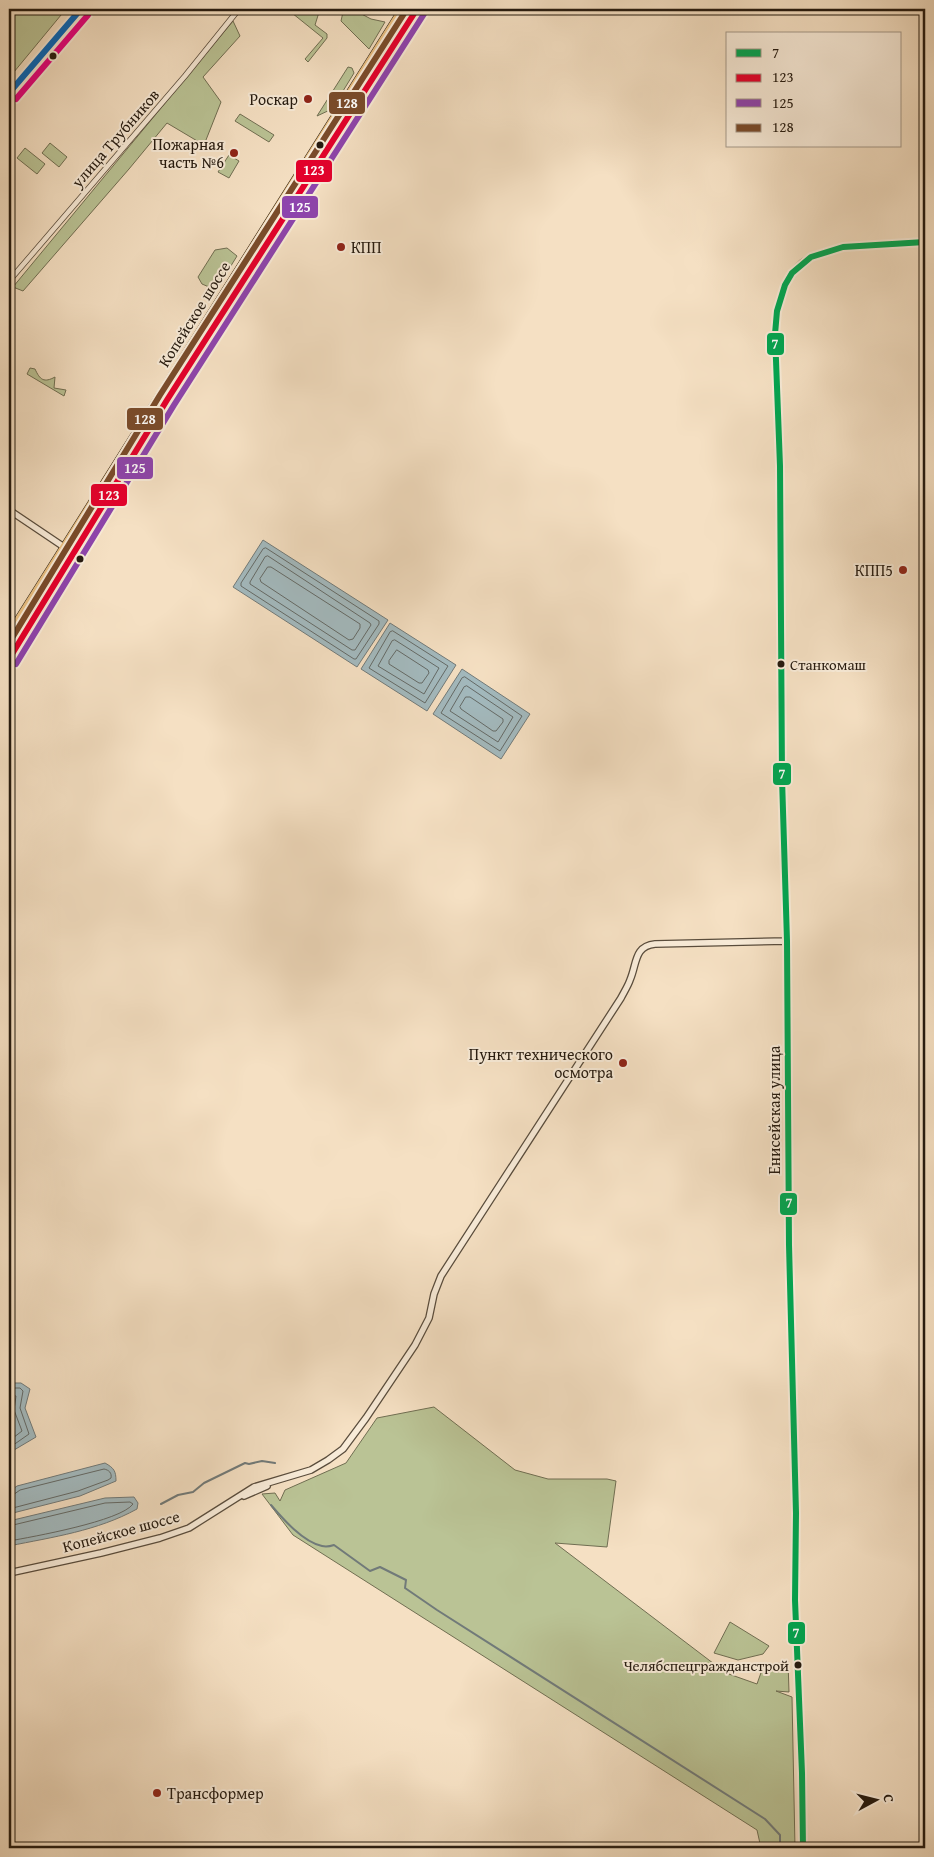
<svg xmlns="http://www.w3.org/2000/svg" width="934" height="1857" font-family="'Gentium Book Plus',serif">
	<rect width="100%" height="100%" fill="#f5e0c3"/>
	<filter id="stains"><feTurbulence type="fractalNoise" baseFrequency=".004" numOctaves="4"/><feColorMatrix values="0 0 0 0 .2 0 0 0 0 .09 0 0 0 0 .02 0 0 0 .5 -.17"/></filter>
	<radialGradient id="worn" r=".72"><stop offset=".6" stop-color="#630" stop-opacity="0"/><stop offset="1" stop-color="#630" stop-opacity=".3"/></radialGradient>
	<path fill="#bac395" stroke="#706e52" d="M 9,9 L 66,9 L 9,78 Z
		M 287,9 L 320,9 L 315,25 L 327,34 L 327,38 L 308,62 L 305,59 L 323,38 Z
		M 352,9 L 371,19 L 385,22 L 369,49 L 341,21 L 343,12 Z
		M 233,21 L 240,36 L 203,77 L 221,102 L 204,145 L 167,123 L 129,169 L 23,291 L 13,287 Z
		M 348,67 L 352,68 L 354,73 L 332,109 L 317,116 Z
		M 240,114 L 274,135 L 269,142 L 235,121 Z
		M 50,143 L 67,157 L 59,167 L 42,153 Z
		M 25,148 L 45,164 L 37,174 L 17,158 Z
		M 229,155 L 239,161 L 229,178 L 218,172 Z
		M 227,248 L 237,256 L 216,290 L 202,284 L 198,277 L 215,250 Z
		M 30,368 L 35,369 C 40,380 44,383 55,377 L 54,388 L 66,390 L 64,396 L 27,374 Z
		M 50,579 L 52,580 L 9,649 L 9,645 Z
		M 434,1407 L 515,1470 L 548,1479 L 607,1479 L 616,1481 L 607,1547 L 555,1543 L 726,1673 L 757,1684 L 763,1667 L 788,1661 L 789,1692 L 776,1691 L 792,1697 L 795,1848 L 761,1848 L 757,1830 L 293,1535 L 262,1494 L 275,1493 L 280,1501 L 285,1490 L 346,1463 L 377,1418 Z
		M 730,1622 L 769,1646 L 763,1654 L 738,1660 L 714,1653 Z"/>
	<path fill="#a3babf" stroke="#717a79" d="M 263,540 L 388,620 L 357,667 L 233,587 Z
		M 390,623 L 456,665 L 427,711 L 361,669 Z
		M 462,669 L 530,714 L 501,759 L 433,714 Z
		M 9,1383 L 21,1383 L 30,1389 L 25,1408 L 36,1437 L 9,1453 Z
		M 105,1463 C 114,1468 116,1471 116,1481 L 80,1496 L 9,1514 L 9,1492 L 17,1486 Z
		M 134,1497 L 138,1503 L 137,1509 C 97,1531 53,1537 9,1546 L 9,1521 L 105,1498 Z"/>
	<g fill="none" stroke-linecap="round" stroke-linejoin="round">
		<path stroke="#646a67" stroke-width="1" d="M 266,548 L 379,621 L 379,624 L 356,659 L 354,659 L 241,586 L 241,583 L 263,549 Z
			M 268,556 L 370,623 L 371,625 L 355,650 L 352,650 L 250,584 L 250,582 L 265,557 Z
			M 268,567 L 271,567 L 360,624 L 360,628 L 353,639 L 349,640 L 261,582 L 260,579 Z
			M 393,631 L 448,666 L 425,703 L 369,668 L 390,632 Z
			M 395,640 L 439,668 L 424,694 L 378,666 L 392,641 Z
			M 397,650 L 428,670 L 429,673 L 422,683 L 419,683 L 389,664 L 389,661 Z
			M 465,677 L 522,716 L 500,751 L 441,713 L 462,678 Z
			M 467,686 L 513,717 L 498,742 L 450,711 L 464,687 Z
			M 466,697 L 470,697 L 503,719 L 503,722 L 496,731 L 493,731 L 461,709 L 460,707 Z
			M 9,1388 L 20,1388 L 23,1391 L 20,1408 L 29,1434 L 9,1448
			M 9,1394 L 16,1396 L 14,1410 L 22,1431 L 9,1441
			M 9,1495 L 13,1495 L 20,1490 L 104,1469 C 109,1470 112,1473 111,1478 L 108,1480 L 78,1491 L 9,1509
			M 9,1526 L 105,1503 L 130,1502 L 133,1504 C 121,1521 32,1537 9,1541"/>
		<path stroke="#717a79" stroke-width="2" d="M 161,1504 L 178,1495 L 193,1492 L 204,1483 L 245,1463 L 249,1464 L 262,1461 L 275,1463
			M 271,1505 C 283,1519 303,1542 322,1546 C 326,1547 331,1546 334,1545 L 370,1571 L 380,1567 L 406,1580 L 405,1588 L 437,1610 L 765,1819 L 780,1835 L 780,1848"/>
		<g stroke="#594c3c" stroke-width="6">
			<path id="minor" d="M 9,281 L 185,76 L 239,9"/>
		</g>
		<g stroke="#594c3c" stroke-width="8">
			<path id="tertiary" d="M 9,93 L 81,9
				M 9,510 L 64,547
				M 244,1496 L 267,1486
				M 9,1573 L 101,1553 L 160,1538 L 189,1528 L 254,1487 L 311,1470 L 328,1460 L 343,1449 L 366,1418 L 415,1345 L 429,1318 L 434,1294 L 441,1276 L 621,998 C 624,992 628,986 630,980 C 637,964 634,946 655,944 L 787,941
				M 803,1848 L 802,1773 L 795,1600 L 796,1513 L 789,1245 L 787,941 L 782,778 L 780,466 L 775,334 L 777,311 L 785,285 L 792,273 L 802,263 L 811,257 L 843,247 L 925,242"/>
		</g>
		<g stroke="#251a0f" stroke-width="9">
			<path id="primary" d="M 9,635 L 403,9
				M 9,659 L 167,400 L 417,9"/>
		</g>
		<use href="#minor" stroke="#f8ebd8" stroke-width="4.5"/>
		<use href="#tertiary" stroke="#f8ebd8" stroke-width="5.5"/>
		<use href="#primary" stroke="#eac082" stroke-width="8"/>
		<g stroke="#f8ebd8" stroke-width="10">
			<path id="bus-1" d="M 803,1848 L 802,1773 L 795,1600 L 796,1513 L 789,1245 L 787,941 L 782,778 L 780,466 L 775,334 L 777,311 L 785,285 L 792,273 L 811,257 L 843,247 L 925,242"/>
		</g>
		<g stroke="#f8ebd8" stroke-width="10">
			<path id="bus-2" d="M 9,659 L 167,400 L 417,9"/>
		</g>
		<g stroke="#f8ebd8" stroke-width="10">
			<path id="bus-3" d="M 16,664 L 174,405 L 424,14"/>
		</g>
		<g stroke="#f8ebd8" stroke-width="10">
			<path id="bus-4" d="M 9,643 L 160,395 L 407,9"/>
		</g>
		<g stroke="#f8ebd8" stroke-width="10">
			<path id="bus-5" d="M 9,93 L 81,9"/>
		</g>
		<g stroke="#f8ebd8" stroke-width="10">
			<path id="bus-6" d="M 16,99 L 88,15"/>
		</g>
		<use href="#bus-1" stroke="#00a651" stroke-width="6"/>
		<use href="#bus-2" stroke="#e4002b" stroke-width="6"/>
		<use href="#bus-3" stroke="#8e44ad" stroke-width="6"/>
		<use href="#bus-4" stroke="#7a4b2a" stroke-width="6"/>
		<use href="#bus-5" stroke="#0065bd" stroke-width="6"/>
		<use href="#bus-6" stroke="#e5007d" stroke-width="6"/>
	</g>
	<g fill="#251a0f" stroke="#f8ebd8" stroke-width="2">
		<circle cx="53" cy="56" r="4.5"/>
		<circle cx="320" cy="145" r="4.5"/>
		<circle cx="80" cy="559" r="4.5"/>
		<circle cx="781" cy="664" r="4.5"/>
		<circle cx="798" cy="1665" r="4.5"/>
	</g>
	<g fill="#8f2418" stroke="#f8ebd8" stroke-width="2">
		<circle cx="308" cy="99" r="5"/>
		<circle cx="234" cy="153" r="5"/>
		<circle cx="341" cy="247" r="5"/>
		<circle cx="903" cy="570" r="5"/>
		<circle cx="623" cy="1063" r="5"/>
		<circle cx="157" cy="1793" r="5"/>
	</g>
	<g text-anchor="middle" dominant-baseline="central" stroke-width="4" stroke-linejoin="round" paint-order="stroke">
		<g font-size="15" fill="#251a0f" stroke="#f8ebd8" text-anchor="start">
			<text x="790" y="664">Станкомаш</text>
			<text x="789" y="1665" text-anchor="end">Челябспецгражданстрой</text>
		</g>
		<g font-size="16" fill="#251a0f" stroke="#f8ebd8" text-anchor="end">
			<text x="298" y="99">Роскар</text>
			<text x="224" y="144">Пожарная<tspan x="224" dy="18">часть №6</tspan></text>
			<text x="351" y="247" text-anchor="start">КПП</text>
			<text x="893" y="570">КПП5</text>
			<text x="613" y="1054">Пункт технического<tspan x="613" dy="18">осмотра</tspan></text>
			<text x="167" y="1793" text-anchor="start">Трансформер</text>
		</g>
		<g font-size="16" fill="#251a0f" stroke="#f8ebd8">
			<text transform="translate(115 138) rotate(-49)">улица Трубников</text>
			<text transform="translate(194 314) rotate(-58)">Копейское шоссе</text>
			<text transform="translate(774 1110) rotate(-90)">Енисейская улица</text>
			<text transform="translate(121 1531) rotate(-15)">Копейское шоссе</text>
		</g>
	</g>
	<g stroke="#f8ebd8" stroke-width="2">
		<rect x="328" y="91" width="38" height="24" rx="5" fill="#7a4b2a"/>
		<rect x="295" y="159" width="38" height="24" rx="5" fill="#e4002b"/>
		<rect x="281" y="195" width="38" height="24" rx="5" fill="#8e44ad"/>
		<rect x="766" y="332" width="19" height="24" rx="5" fill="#00a651"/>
		<rect x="126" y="407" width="38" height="24" rx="5" fill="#7a4b2a"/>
		<rect x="116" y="456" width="38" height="24" rx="5" fill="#8e44ad"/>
		<rect x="90" y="483" width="38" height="24" rx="5" fill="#e4002b"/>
		<rect x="772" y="762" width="20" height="24" rx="5" fill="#00a651"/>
		<rect x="779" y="1192" width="19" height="24" rx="5" fill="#00a651"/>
		<rect x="787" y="1621" width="19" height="24" rx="5" fill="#00a651"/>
	</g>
	<g font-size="14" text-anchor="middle" font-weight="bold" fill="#fff">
		<text x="347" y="108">128</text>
		<text x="314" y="175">123</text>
		<text x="300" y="212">125</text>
		<text x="775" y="349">7</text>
		<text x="145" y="424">128</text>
		<text x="135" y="473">125</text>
		<text x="109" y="500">123</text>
		<text x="782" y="779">7</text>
		<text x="789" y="1208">7</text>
		<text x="796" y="1638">7</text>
	</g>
	<rect width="934" height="1857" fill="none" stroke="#f5e0c3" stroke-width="30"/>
	<rect x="10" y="10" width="914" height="1837" fill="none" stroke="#251a0f" stroke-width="2.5"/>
	<rect x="15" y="15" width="904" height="1827" fill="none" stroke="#251a0f"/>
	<rect x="726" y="32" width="175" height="115" fill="#f8ebd8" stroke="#a49788"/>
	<rect x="736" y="49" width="25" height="8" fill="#00a651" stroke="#a49788"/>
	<text x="772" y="58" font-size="15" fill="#251a0f">7</text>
	<rect x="736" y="74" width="25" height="8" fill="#e4002b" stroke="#a49788"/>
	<text x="772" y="82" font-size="15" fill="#251a0f">123</text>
	<rect x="736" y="99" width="25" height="8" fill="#8e44ad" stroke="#a49788"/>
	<text x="772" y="108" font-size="15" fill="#251a0f">125</text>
	<rect x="736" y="124" width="25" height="8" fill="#7a4b2a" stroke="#a49788"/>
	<text x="772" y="132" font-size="15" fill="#251a0f">128</text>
	<g transform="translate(876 1800) rotate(83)" stroke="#f8ebd8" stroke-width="4" paint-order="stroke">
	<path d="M0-4L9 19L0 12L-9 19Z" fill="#251a0f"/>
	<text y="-8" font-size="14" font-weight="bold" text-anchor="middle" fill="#251a0f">С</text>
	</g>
	<rect width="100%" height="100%" filter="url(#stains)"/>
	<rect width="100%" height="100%" fill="url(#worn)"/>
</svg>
